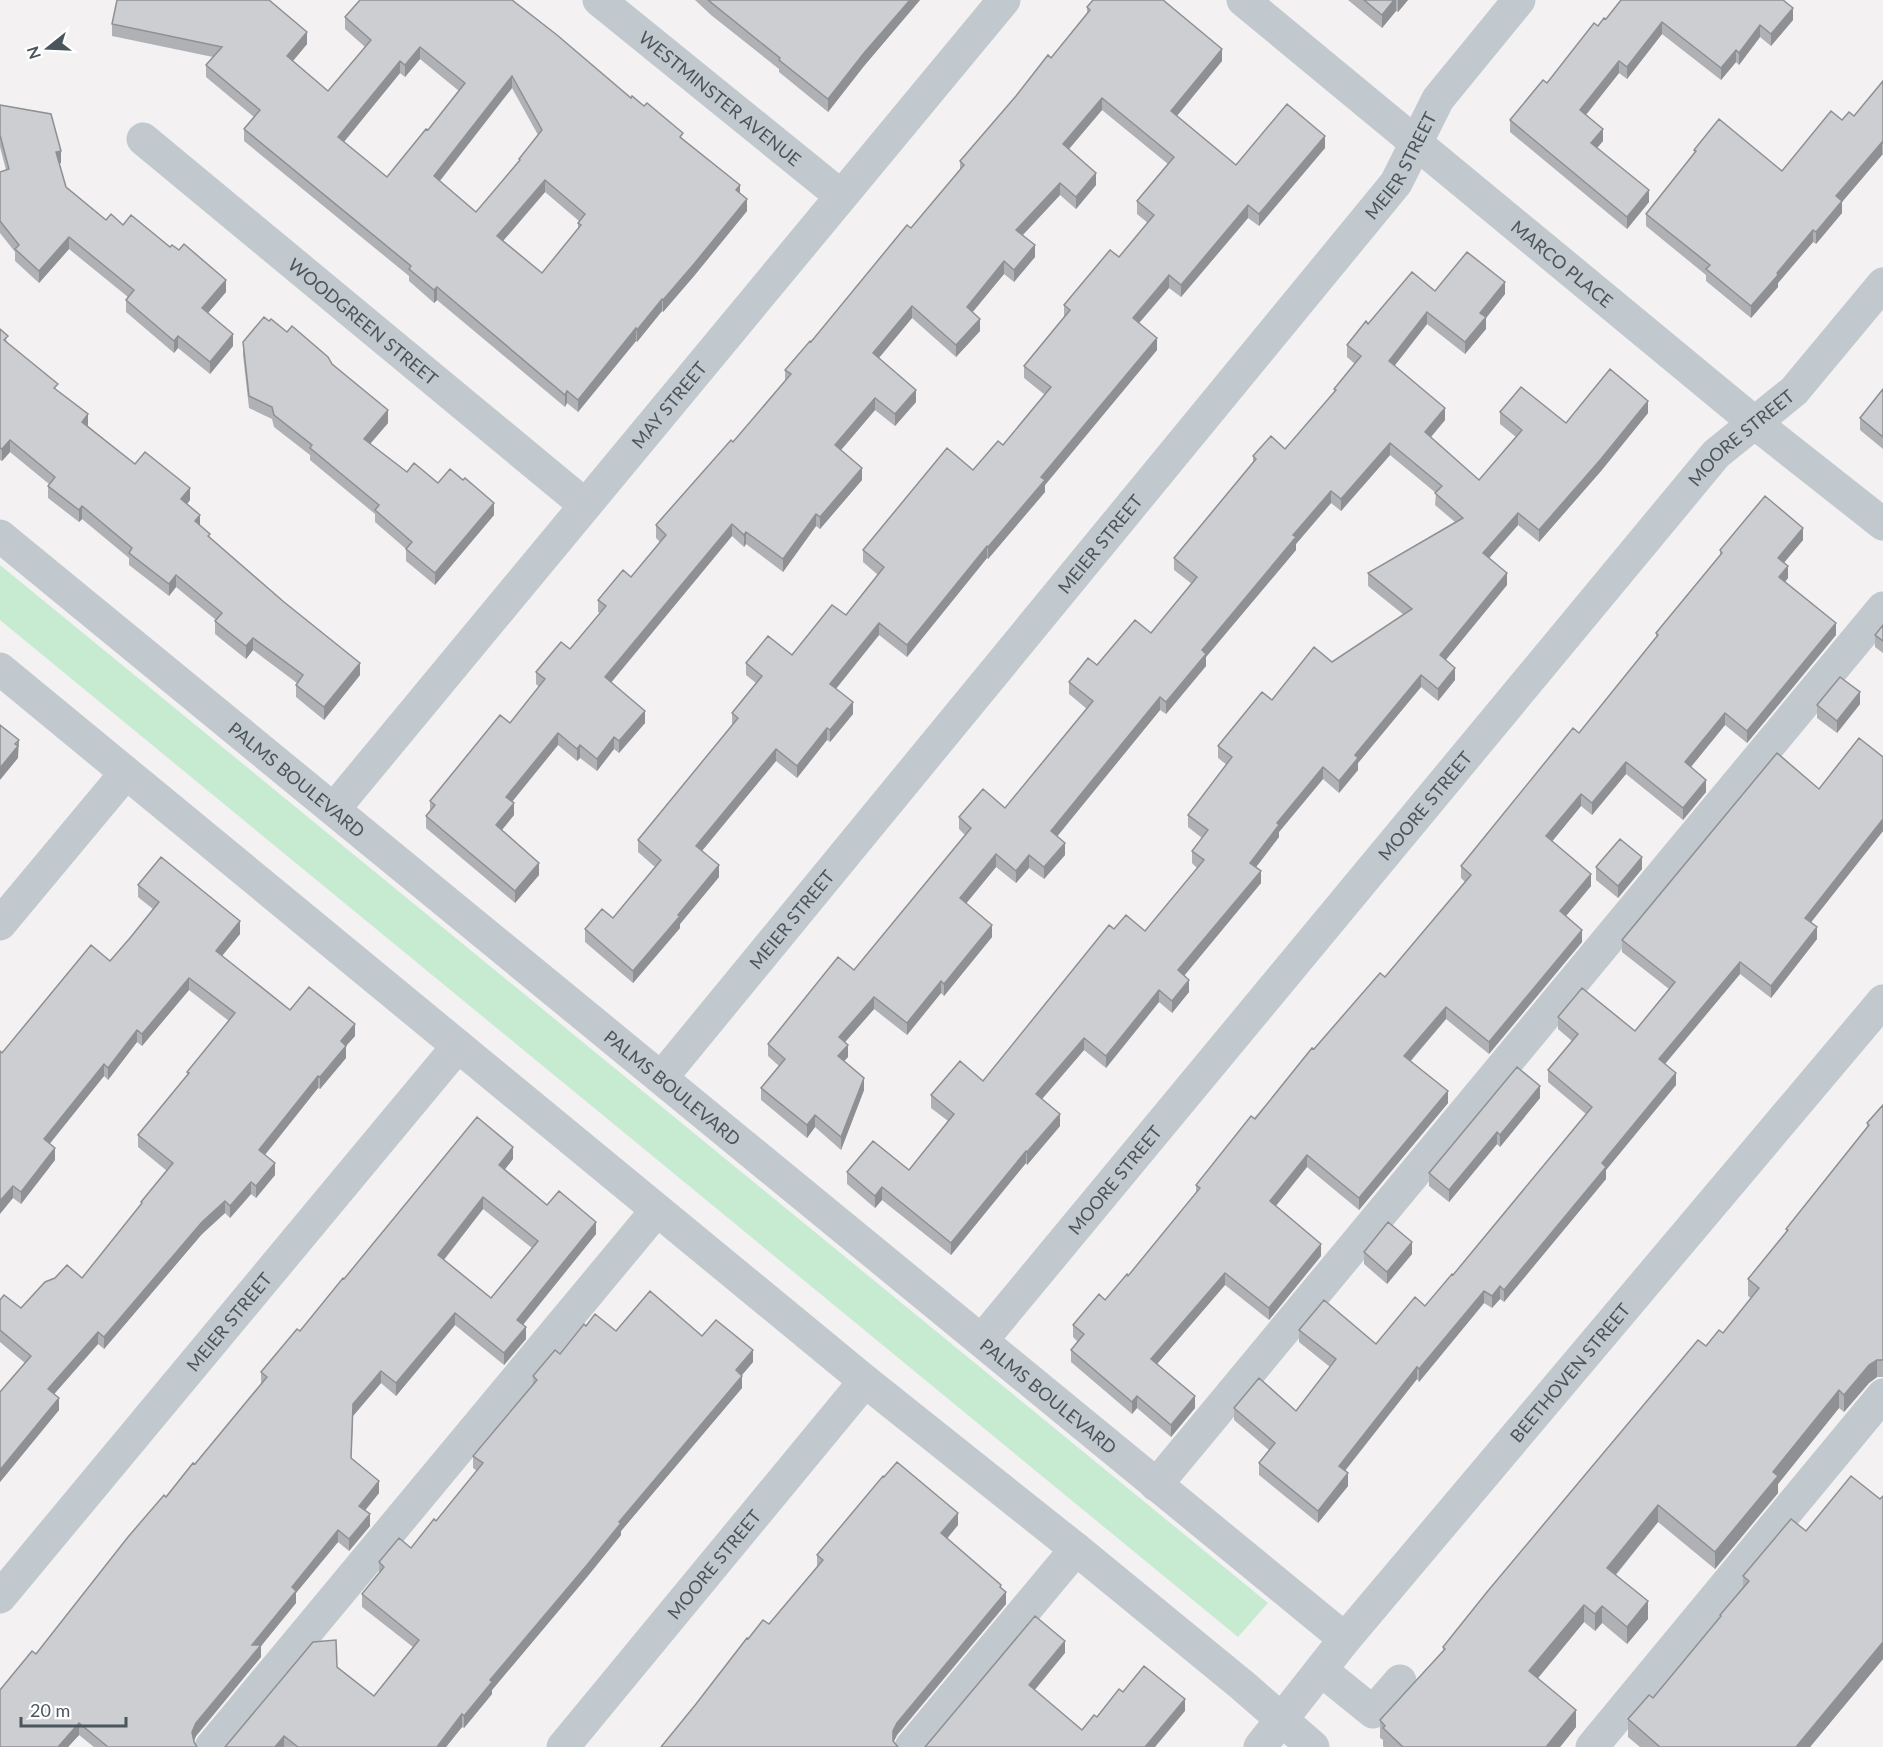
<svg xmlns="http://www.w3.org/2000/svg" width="1883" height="1747" font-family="Lato,sans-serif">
	<rect width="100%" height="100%" fill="#f3f1f2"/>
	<path fill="#c6ebd1" d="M 0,565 L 1268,1603 L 1238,1637 L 0,620 Z"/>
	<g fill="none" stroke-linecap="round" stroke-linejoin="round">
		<g stroke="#c1c9ce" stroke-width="33">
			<path id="s1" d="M 599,0 L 841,196"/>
			<path id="s2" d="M 1243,0 L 1755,423 L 1883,524"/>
			<path id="s3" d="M 143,139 L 585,505"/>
			<path id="s4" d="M 0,536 L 1345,1639"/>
			<path d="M 0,669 L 865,1381 L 1076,1549 L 1242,1685 L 1313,1747"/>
			<path id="s5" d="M 334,809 L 1004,0"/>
			<path d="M 0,924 L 125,774"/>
			<path id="s6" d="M 662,1077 L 1396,183 L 1438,99 L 1519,0"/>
			<path id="s7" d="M 982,1340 L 1716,454 L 1794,391 L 1883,284"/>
			<path d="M 1156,1485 L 1883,608"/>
			<path id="s8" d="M 0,1597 L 458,1046"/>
			<path d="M 1321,1670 L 1373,1712 L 1400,1681"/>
			<path d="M 211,1747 L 657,1210"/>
			<path id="s9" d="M 563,1747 L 865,1381"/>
			<path d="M 911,1747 L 1076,1549"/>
			<path id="s10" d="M 1260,1747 L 1345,1639 L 1883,1001"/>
			<path d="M 1592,1747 L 1883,1395"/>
		</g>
	</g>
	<path fill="#afb1b5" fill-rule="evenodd" d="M 695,0 L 920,0 L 864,66 L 828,112 L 779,72 L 779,69 L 711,15 Z
		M 1348,0 L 1408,0 L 1398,12 L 1396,11 L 1382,28 Z
		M 1087,7 L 1222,61 L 1177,116 L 1236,165 L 1325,148 L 1259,226 L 1248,218 L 1181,297 L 1169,288 L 1139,323 L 1157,350 L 1045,485 L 1045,492 L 988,559 L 987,558 L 907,657 L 879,635 L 836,689 L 853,714 L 830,742 L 827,740 L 797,778 L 776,761 L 702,851 L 719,877 L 680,924 L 680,928 L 633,983 L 585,942 L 585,929 L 613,918 L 655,867 L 638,852 L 638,840 L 732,725 L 732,713 L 756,683 L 746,675 L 746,663 L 792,655 L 846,615 L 878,575 L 863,562 L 863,550 L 973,470 L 1003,445 L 1045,395 L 1024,378 L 1024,366 L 1064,317 L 1064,305 L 1119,257 L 1148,223 L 1137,214 L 1137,201 L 1168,164 L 1102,110 L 1069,149 L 1096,185 L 1076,209 L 1060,195 L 1023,235 L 1035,257 L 1014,282 L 1004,274 L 972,312 L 980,331 L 956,357 L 912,318 L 879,358 L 916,402 L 895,426 L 875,410 L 841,450 L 862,480 L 820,529 L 816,526 L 783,572 L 746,544 L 744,547 L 732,536 L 611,682 L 645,723 L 619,753 L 614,749 L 597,771 L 580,758 L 577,761 L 558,745 L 512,802 L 514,815 L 502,830 L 539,875 L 515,903 L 426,828 L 426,816 L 430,811 L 430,801 L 510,723 L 539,687 L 536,684 L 536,672 L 570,649 L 600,613 L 598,612 L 598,600 L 631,577 L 660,542 L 656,538 L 656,525 L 733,442 L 785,381 L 785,370 L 911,228 L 960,171 L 960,161 L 1051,58 L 1087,13 Z
		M 345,17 L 631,98 L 683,139 L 740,193 L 747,211 L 694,276 L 663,312 L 662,311 L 637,342 L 636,341 L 578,412 L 567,403 L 565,407 L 437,300 L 434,303 L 409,281 L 409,276 L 244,141 L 244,129 L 254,117 L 206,77 L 206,65 L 213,57 L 112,36 L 112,24 L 307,44 L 293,61 L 328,91 L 365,47 L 345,29 ZM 420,59 L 459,91 L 428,130 L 387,177 L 344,142 L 400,73 L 405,77 ZM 512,88 L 538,135 L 519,159 L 519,162 L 476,212 L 440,181 ZM 545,192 L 579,221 L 578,223 L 578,229 L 542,273 L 503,241 Z
		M 1606,19 L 1793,20 L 1771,46 L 1760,37 L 1739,65 L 1736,62 L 1721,80 L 1662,34 L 1627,79 L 1619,73 L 1586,115 L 1603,141 L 1597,148 L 1649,202 L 1627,229 L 1510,132 L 1510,120 L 1547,83 L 1598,26 Z
		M 1883,81 L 1883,155 L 1882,155 L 1842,202 L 1842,213 L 1816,244 L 1813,242 L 1778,283 L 1778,287 L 1751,318 L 1706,281 L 1706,275 L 1646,226 L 1646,214 L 1694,154 L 1694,150 L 1782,171 L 1842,120 L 1854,116 Z
		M 0,105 L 61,163 L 59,163 L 66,187 L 106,220 L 123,225 L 170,247 L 226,292 L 208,313 L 233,346 L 210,374 L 178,348 L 174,353 L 126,312 L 126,300 L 128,297 L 69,249 L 39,283 L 15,261 L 15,252 L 0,233 L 0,172 L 6,170 L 0,147 Z
		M 1435,291 L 1505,294 L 1486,318 L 1486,329 L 1465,354 L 1427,324 L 1394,366 L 1445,420 L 1431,437 L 1479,480 L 1516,437 L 1500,424 L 1500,412 L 1566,423 L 1648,413 L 1601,471 L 1539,542 L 1518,525 L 1489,558 L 1507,585 L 1446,659 L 1455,680 L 1438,701 L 1421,687 L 1358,763 L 1358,770 L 1339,793 L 1323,779 L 1279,832 L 1279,837 L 1256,867 L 1261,883 L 1184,976 L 1189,992 L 1172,1013 L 1159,1002 L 1106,1068 L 1084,1050 L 1042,1099 L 1060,1126 L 1027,1165 L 1026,1163 L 951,1255 L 882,1200 L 875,1208 L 847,1184 L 847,1172 L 909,1170 L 948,1121 L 931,1108 L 931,1095 L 983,1081 L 1114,929 L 1145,931 L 1197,868 L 1192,863 L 1192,851 L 1202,838 L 1188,827 L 1188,815 L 1227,765 L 1218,758 L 1218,746 L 1272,700 L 1332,662 L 1404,615 L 1368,586 L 1368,573 L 1455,522 L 1435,505 L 1436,493 L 1390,455 L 1341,511 L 1331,503 L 1296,544 L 1296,550 L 1206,657 L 1206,666 L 1166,714 L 1160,710 L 1057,836 L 1065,855 L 1044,879 L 1029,868 L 1016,883 L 996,867 L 966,903 L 992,937 L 944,996 L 941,993 L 907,1035 L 874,1009 L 845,1042 L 848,1057 L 844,1061 L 864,1090 L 841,1150 L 815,1127 L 807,1138 L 761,1100 L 761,1088 L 779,1066 L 768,1056 L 768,1044 L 854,970 L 965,835 L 959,829 L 959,817 L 1005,808 L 1087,709 L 1069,694 L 1069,682 L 1151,633 L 1192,584 L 1174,570 L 1174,558 L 1253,462 L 1253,456 L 1285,449 L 1334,392 L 1334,389 L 1355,364 L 1347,357 L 1347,345 L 1368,324 Z
		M 269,321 L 287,332 L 332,364 L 388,423 L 370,444 L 407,472 L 438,483 L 494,515 L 435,585 L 406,561 L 406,549 L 375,522 L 375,514 L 310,460 L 310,455 L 274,427 L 272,419 L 249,408 L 243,355 L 243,342 Z
		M 0,329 L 8,343 L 58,391 L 88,426 L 135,464 L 190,500 L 187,504 L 200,525 L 210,537 L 360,675 L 324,720 L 296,697 L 296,685 L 297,683 L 253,650 L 246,659 L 215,634 L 215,621 L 216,620 L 176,587 L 169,596 L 129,565 L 129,558 L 82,519 L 79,522 L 48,498 L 48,486 L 49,484 L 10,452 L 2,461 L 0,460 Z
		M 1883,389 L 1883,449 L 1860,430 L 1860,418 Z
		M 1803,540 L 1784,562 L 1788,578 L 1785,582 L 1836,635 L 1747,743 L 1725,725 L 1691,767 L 1706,792 L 1683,820 L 1626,774 L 1592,815 L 1581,806 L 1552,841 L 1591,886 L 1566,916 L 1582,942 L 1489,1054 L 1446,1019 L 1411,1061 L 1448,1103 L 1359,1210 L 1307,1167 L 1276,1206 L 1321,1256 L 1269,1320 L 1225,1285 L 1157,1364 L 1195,1408 L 1171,1437 L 1137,1408 L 1132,1414 L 1071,1362 L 1071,1350 L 1078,1342 L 1073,1337 L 1073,1325 L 1105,1300 L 1128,1276 L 1196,1193 L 1196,1185 L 1314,1049 L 1385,977 L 1465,882 L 1461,878 L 1461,866 L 1579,733 L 1656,638 L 1656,633 L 1720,556 L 1720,550 Z
		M 1883,625 L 1883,653 L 1875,647 L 1875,635 Z
		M 1860,704 L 1837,733 L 1817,718 L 1817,705 Z
		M 1883,757 L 1883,831 L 1811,922 L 1817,939 L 1771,998 L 1740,974 L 1665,1064 L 1676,1085 L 1606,1170 L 1606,1179 L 1504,1302 L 1500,1299 L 1492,1308 L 1484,1303 L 1419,1382 L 1417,1379 L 1345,1471 L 1348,1486 L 1318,1523 L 1259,1475 L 1259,1463 L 1269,1450 L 1234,1420 L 1234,1408 L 1296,1411 L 1330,1367 L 1299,1342 L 1299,1330 L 1376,1344 L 1425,1306 L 1453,1275 L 1586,1114 L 1548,1082 L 1548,1070 L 1572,1041 L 1558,1029 L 1558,1017 L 1635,1031 L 1669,989 L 1622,952 L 1622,940 L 1819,789 Z
		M 1596,867 L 1642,869 L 1618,898 L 1596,880 Z
		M 138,885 L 240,934 L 222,956 L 290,1010 L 355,1036 L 346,1046 L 346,1058 L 320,1089 L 318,1088 L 265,1155 L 275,1175 L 256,1198 L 251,1194 L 230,1218 L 225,1213 L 202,1234 L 104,1349 L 98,1344 L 54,1394 L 59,1410 L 0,1482 L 0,1392 L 25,1363 L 0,1342 L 0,1300 L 21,1308 L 82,1278 L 141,1205 L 141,1202 L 167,1171 L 138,1147 L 138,1135 L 187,1076 L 187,1072 L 229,1021 L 189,990 L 142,1046 L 137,1042 L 108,1080 L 104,1076 L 49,1143 L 55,1160 L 21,1204 L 13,1198 L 2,1053 L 110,961 L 130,938 L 153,909 L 138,897 Z
		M 1540,1098 L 1500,1147 L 1497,1144 L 1449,1202 L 1429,1186 L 1429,1173 Z
		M 1883,1105 L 1883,1377 L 1877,1377 L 1869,1383 L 1844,1412 L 1839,1408 L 1778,1484 L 1778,1493 L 1715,1569 L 1658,1522 L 1616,1575 L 1648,1619 L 1627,1644 L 1602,1623 L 1595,1631 L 1584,1622 L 1538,1678 L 1576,1727 L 1560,1747 L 1384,1747 L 1383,1746 L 1383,1740 L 1380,1738 L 1380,1720 L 1443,1651 L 1443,1647 L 1706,1346 L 1723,1333 L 1751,1298 L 1748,1296 L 1748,1279 L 1786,1233 L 1786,1229 L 1867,1127 L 1867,1123 Z
		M 513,1159 L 505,1169 L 547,1205 L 596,1234 L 523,1325 L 526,1339 L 504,1365 L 455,1325 L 396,1396 L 381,1383 L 353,1416 L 351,1458 L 379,1493 L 365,1510 L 370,1526 L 349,1551 L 338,1542 L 296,1593 L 296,1603 L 261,1646 L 261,1657 L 196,1736 L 194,1742 L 197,1747 L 94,1747 L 79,1735 L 68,1747 L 0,1747 L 36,1654 L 166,1497 L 195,1464 L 261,1384 L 261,1372 L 300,1331 L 344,1279 ZM 483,1209 L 532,1248 L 491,1298 L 444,1260 Z
		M 1364,1252 L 1412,1254 L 1387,1284 L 1364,1264 Z
		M 586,1326 L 616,1331 L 702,1336 L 753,1362 L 742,1375 L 742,1388 L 621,1531 L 621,1535 L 587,1577 L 492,1690 L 492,1694 L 464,1728 L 462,1727 L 446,1747 L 225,1747 L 337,1667 L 374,1696 L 413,1647 L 362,1607 L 362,1594 L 379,1574 L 379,1562 L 411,1548 L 436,1521 L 477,1471 L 473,1468 L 473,1456 L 533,1384 L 533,1376 L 560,1354 Z
		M 958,1525 L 947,1538 L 1001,1588 L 1006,1604 L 897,1735 L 894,1741 L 696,1704 L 748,1639 L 769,1624 L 817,1567 L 817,1555 Z
		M 1743,1576 L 1883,1659 L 1810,1747 L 1640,1747 L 1628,1737 L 1628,1719 L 1653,1698 L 1720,1618 L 1720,1615 L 1743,1587 Z"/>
	<path fill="#8f9093" d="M 910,0 L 920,0 L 864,66 L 828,112 L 828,99 L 864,53 Z
		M 1394,0 L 1396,0 L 1396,11 L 1382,28 L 1382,15 Z
		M 1398,0 L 1408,0 L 1398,12 Z
		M 1793,8 L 1793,20 L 1771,46 L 1771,34 Z
		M 1662,22 L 1662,34 L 1627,79 L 1627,67 Z
		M 1760,25 L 1760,37 L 1739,65 L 1739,53 Z
		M 307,32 L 307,44 L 287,68 L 287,56 Z
		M 420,47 L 420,59 L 405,77 L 405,65 Z
		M 1222,49 L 1222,61 L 1171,123 L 1171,111 Z
		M 1736,50 L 1736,62 L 1721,80 L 1721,68 Z
		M 400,61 L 400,73 L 338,149 L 338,137 Z
		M 1619,61 L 1619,73 L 1580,122 L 1580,110 Z
		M 512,76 L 512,88 L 434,188 L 434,176 Z
		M 1102,98 L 1102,110 L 1063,156 L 1063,144 Z
		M 1603,129 L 1603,141 L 1591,155 L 1591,143 Z
		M 1325,136 L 1325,148 L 1259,226 L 1259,214 Z
		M 1882,142 L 1882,155 L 1842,202 L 1842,213 L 1816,244 L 1816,232 L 1836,196 Z
		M 61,151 L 61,163 L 56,164 L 56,152 Z
		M 1096,173 L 1096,185 L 1076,209 L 1076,197 Z
		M 545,180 L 545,192 L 497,248 L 497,236 Z
		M 1060,183 L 1060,195 L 1016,242 L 1016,230 Z
		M 740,185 L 740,197 L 736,190 Z
		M 1649,190 L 1649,202 L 1627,229 L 1627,217 Z
		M 747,199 L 747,211 L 694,276 L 663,312 L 663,300 Z
		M 1248,205 L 1248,218 L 1181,297 L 1181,285 Z
		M 1813,230 L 1813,242 L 1778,283 L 1778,287 L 1751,318 L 1751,306 L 1777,273 Z
		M 69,237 L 69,249 L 39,283 L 39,271 Z
		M 1035,245 L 1035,257 L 1014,282 L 1014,270 Z
		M 1004,261 L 1004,274 L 967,319 L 967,307 Z
		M 1169,275 L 1169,288 L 1133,330 L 1133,318 Z
		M 226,280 L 226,292 L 202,320 L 202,308 Z
		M 1505,282 L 1505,294 L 1486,318 L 1486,329 L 1465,354 L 1465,342 L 1480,313 Z
		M 437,287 L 437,300 L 434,303 L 434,290 Z
		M 662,299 L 662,311 L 637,342 L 637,330 Z
		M 912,306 L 912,318 L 873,365 L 873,353 Z
		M 1427,312 L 1427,324 L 1389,373 L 1389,361 Z
		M 980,319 L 980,331 L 956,357 L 956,345 Z
		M 636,328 L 636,341 L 578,412 L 578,400 Z
		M 233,334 L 233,346 L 210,374 L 210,362 Z
		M 178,336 L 178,348 L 174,353 L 174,341 Z
		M 1157,338 L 1157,350 L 1045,485 L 1045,492 L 988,559 L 988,547 L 1041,477 Z
		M 916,390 L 916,402 L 895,426 L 895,414 Z
		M 567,391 L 567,403 L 565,407 L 565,395 Z
		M 875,398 L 875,410 L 835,457 L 835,445 Z
		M 1648,401 L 1648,413 L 1601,471 L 1539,542 L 1539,530 Z
		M 1445,408 L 1445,420 L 1425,444 L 1425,432 Z
		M 388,410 L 388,423 L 364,451 L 364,439 Z
		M 88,414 L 88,426 L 82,422 Z
		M 10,440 L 10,452 L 2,461 L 2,449 Z
		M 1390,443 L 1390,455 L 1341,511 L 1341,499 Z
		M 862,468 L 862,480 L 820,529 L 820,517 Z
		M 190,488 L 190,500 L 181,512 L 181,499 Z
		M 1331,491 L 1331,503 L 1296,544 L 1296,550 L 1206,657 L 1206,666 L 1166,714 L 1166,702 L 1202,650 L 1293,535 Z
		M 494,503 L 494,515 L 435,585 L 435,573 Z
		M 82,506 L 82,519 L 79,522 L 79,510 Z
		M 1518,513 L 1518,525 L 1483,565 L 1483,553 Z
		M 816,514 L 816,526 L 783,572 L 783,559 Z
		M 200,515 L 200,527 L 195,521 Z
		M 732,524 L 732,536 L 605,690 L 605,677 Z
		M 1803,528 L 1803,540 L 1778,570 L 1778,558 Z
		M 746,532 L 746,544 L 744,547 L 744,535 Z
		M 987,546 L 987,558 L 907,657 L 907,645 Z
		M 1788,566 L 1788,578 L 1779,589 L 1779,577 Z
		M 1507,573 L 1507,585 L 1440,667 L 1440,655 Z
		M 176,575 L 176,587 L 169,596 L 169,584 Z
		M 879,623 L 879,635 L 830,696 L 830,684 Z
		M 1836,623 L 1836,635 L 1747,743 L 1747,731 Z
		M 253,638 L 253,650 L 246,659 L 246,646 Z
		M 360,663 L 360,675 L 324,720 L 324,707 Z
		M 1455,668 L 1455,680 L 1438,701 L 1438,689 Z
		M 1421,675 L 1421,687 L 1358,763 L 1358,770 L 1339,793 L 1339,781 L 1355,755 Z
		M 1860,692 L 1860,704 L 1837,733 L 1837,721 Z
		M 1160,697 L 1160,710 L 1051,844 L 1051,831 Z
		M 853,702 L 853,714 L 830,742 L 830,730 Z
		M 645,711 L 645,723 L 619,753 L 619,741 Z
		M 1725,713 L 1725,725 L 1685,774 L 1685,762 Z
		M 827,728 L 827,740 L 797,778 L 797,766 Z
		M 558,733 L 558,745 L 506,809 L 506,797 Z
		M 614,737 L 614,749 L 597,771 L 597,759 Z
		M 19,740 L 18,758 L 0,780 L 0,768 Z
		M 580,745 L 580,758 L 577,761 L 577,749 Z
		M 776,749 L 776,761 L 696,858 L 696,846 Z
		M 1626,762 L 1626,774 L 1592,815 L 1592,803 Z
		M 1323,767 L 1323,779 L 1279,832 L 1279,837 L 1250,875 L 1250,863 L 1277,823 Z
		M 1706,780 L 1706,792 L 1683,820 L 1683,808 Z
		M 1581,794 L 1581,806 L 1546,849 L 1546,836 Z
		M 514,803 L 514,815 L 496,837 L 496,825 Z
		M 1883,819 L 1883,831 L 1805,930 L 1805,918 Z
		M 1065,843 L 1065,855 L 1044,879 L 1044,867 Z
		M 996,854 L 996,867 L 960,911 L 960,898 Z
		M 1029,855 L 1029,868 L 1016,883 L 1016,871 Z
		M 1642,857 L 1642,869 L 1618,898 L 1618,886 Z
		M 539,863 L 539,875 L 515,903 L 515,891 Z
		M 719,865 L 719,877 L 680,924 L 680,928 L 633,983 L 633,971 Z
		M 1261,871 L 1261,883 L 1178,983 L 1178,970 Z
		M 1591,874 L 1591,886 L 1560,923 L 1560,911 Z
		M 240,921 L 240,934 L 216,963 L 216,951 Z
		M 992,925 L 992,937 L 944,996 L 944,984 Z
		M 1817,927 L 1817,939 L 1771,998 L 1771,986 Z
		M 1582,930 L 1582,942 L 1489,1054 L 1489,1042 Z
		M 1740,962 L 1740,974 L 1659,1071 L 1659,1059 Z
		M 189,978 L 189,990 L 142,1046 L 142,1034 Z
		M 1189,980 L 1189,992 L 1172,1013 L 1172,1001 Z
		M 941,981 L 941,993 L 907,1035 L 907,1023 Z
		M 1159,990 L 1159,1002 L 1106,1068 L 1106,1056 Z
		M 874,997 L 874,1009 L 839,1049 L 839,1037 Z
		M 1446,1007 L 1446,1019 L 1404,1068 L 1404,1056 Z
		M 355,1024 L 355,1036 L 346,1046 L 346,1058 L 320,1089 L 320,1077 L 341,1041 Z
		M 137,1030 L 137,1042 L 108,1080 L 108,1068 Z
		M 1084,1038 L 1084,1050 L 1036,1106 L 1036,1094 Z
		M 848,1045 L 848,1057 L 838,1068 L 838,1056 Z
		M 104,1064 L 104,1076 L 44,1151 L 44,1139 Z
		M 1676,1073 L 1676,1085 L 1606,1170 L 1606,1179 L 1504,1302 L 1504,1290 L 1602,1163 Z
		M 318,1076 L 318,1088 L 259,1162 L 259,1150 Z
		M 864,1078 L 864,1090 L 841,1150 L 841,1137 Z
		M 1540,1086 L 1540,1098 L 1500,1147 L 1500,1135 Z
		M 1448,1091 L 1448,1103 L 1359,1210 L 1359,1198 Z
		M 1060,1114 L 1060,1126 L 1027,1165 L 1027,1152 Z
		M 815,1115 L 815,1127 L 807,1138 L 807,1125 Z
		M 1497,1132 L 1497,1144 L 1449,1202 L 1449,1190 Z
		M 513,1147 L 513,1159 L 499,1177 L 499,1165 Z
		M 55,1148 L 55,1160 L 21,1204 L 21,1192 Z
		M 1026,1151 L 1026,1163 L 951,1255 L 951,1243 Z
		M 1307,1155 L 1307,1167 L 1270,1213 L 1270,1201 Z
		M 275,1163 L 275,1175 L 256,1198 L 256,1186 Z
		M 251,1182 L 251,1194 L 230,1218 L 230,1206 Z
		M 13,1186 L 13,1198 L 0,1214 L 0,1201 Z
		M 882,1187 L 882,1200 L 875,1208 L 875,1196 Z
		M 483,1197 L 483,1209 L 438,1267 L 438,1255 Z
		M 225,1201 L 225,1213 L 202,1234 L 104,1349 L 104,1337 L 202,1222 Z
		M 596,1222 L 596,1234 L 517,1332 L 517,1320 Z
		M 1412,1242 L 1412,1254 L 1387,1284 L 1387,1272 Z
		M 1321,1244 L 1321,1256 L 1269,1320 L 1269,1308 Z
		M 1225,1273 L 1225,1285 L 1151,1371 L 1151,1359 Z
		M 1500,1286 L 1500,1299 L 1492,1308 L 1492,1296 Z
		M 1484,1291 L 1484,1303 L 1419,1382 L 1419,1369 Z
		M 455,1313 L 455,1325 L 396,1396 L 396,1383 Z
		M 526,1327 L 526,1339 L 504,1365 L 504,1353 Z
		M 98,1332 L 98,1344 L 48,1401 L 48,1389 Z
		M 753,1350 L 753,1362 L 736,1382 L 736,1370 Z
		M 1877,1360 L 1877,1377 L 1869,1383 L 1844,1412 L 1844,1395 L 1869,1365 Z
		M 1417,1367 L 1417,1379 L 1339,1478 L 1339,1466 Z
		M 381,1371 L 381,1383 L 353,1416 L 351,1470 L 353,1404 Z
		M 742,1376 L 742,1388 L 621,1531 L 621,1535 L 587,1577 L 492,1690 L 492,1694 L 464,1728 L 464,1716 L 490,1680 L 619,1522 Z
		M 1839,1390 L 1839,1408 L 1778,1484 L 1778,1493 L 1715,1569 L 1715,1552 L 1773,1472 Z
		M 1137,1396 L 1137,1408 L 1132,1414 L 1132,1402 Z
		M 1195,1396 L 1195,1408 L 1171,1437 L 1171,1425 Z
		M 59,1398 L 59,1410 L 0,1482 L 0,1470 Z
		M 1348,1473 L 1348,1486 L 1318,1523 L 1318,1511 Z
		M 379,1481 L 379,1493 L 359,1518 L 359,1506 Z
		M 1658,1505 L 1658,1522 L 1607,1585 L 1607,1568 Z
		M 958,1513 L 958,1525 L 941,1546 L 941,1533 Z
		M 370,1514 L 370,1526 L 349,1551 L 349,1539 Z
		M 338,1530 L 338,1542 L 296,1593 L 296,1603 L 261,1646 L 261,1657 L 196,1736 L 192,1744 L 192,1732 L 196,1723 L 252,1645 L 292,1587 Z
		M 1001,1585 L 1001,1597 L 1006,1592 L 1006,1604 L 897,1735 L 893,1743 L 893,1731 L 897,1723 Z
		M 1648,1601 L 1648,1619 L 1627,1644 L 1627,1627 Z
		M 1584,1605 L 1584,1622 L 1529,1689 L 1529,1671 Z
		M 1602,1606 L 1602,1623 L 1595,1631 L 1595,1614 Z
		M 1065,1641 L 1065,1653 L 1029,1697 L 1029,1685 Z
		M 1883,1642 L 1883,1659 L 1810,1747 L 1796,1747 Z
		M 1185,1699 L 1185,1711 L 1155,1747 L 1145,1747 Z
		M 1576,1710 L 1576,1727 L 1560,1747 L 1546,1747 Z
		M 462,1714 L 462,1727 L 446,1747 L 437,1747 Z
		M 79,1723 L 79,1735 L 68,1747 L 58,1747 Z
		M 284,1736 L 284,1747 L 275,1747 Z"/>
	<path fill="#ccced2" stroke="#8f9093" stroke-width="1.5" fill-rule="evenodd" d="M 117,0 L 269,0 L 307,32 L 287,56 L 328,91 L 371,40 L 345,17 L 360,0 L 512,0 L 557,35 L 631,98 L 632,96 L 644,106 L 647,103 L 683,133 L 680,137 L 740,185 L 736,190 L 747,199 L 694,264 L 663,300 L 662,299 L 637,330 L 636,328 L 578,400 L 567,391 L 565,395 L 437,287 L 434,290 L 409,269 L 411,266 L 244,129 L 260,110 L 206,65 L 222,47 L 112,24 ZM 420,47 L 465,83 L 428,130 L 426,129 L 387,177 L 338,137 L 400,61 L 405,65 ZM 512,76 L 542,130 L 519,159 L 520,160 L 476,212 L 434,176 ZM 545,180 L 585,214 L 578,223 L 581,225 L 542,273 L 497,236 Z
		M 708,0 L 910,0 L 864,53 L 828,99 L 779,60 L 780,58 Z
		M 1093,0 L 1163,0 L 1222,49 L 1171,111 L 1236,165 L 1287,104 L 1325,136 L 1259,214 L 1248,205 L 1181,285 L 1169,275 L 1133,318 L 1157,338 L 1041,477 L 1045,480 L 988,547 L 987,546 L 907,645 L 879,623 L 830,684 L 853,702 L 830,730 L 827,728 L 797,766 L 776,749 L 696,846 L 719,865 L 678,915 L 680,916 L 633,971 L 585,929 L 602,909 L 613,918 L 661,860 L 638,840 L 738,718 L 732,713 L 762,676 L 746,663 L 768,636 L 792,655 L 832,605 L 846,615 L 884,567 L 863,550 L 947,448 L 973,470 L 998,441 L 1003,445 L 1051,387 L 1024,366 L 1070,310 L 1064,305 L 1110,250 L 1119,257 L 1154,215 L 1137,201 L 1174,157 L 1102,98 L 1063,144 L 1096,173 L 1076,197 L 1060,183 L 1016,230 L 1035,245 L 1014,270 L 1004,261 L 967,307 L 980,319 L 956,345 L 912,306 L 873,353 L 916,390 L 895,414 L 875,398 L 835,445 L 862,468 L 820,517 L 816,514 L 783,559 L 746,532 L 744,535 L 732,524 L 605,677 L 645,711 L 619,741 L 614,737 L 597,759 L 580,745 L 577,749 L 558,733 L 506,797 L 514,803 L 496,825 L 539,863 L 515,891 L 426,816 L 435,805 L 430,801 L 500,715 L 510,723 L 545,679 L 536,672 L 561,642 L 570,649 L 606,606 L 598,600 L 623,570 L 631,577 L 666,535 L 656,525 L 731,440 L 733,442 L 791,374 L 785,370 L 810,341 L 811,342 L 907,225 L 911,228 L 964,165 L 960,161 L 1016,96 L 1048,55 L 1051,58 L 1090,10 L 1087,7 Z
		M 1364,0 L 1394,0 L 1382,15 Z
		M 1621,0 L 1783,0 L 1793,8 L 1771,34 L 1760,25 L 1739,53 L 1736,50 L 1721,68 L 1662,22 L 1627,67 L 1619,61 L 1580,110 L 1603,129 L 1591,143 L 1649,190 L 1627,217 L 1510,120 L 1543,80 L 1547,83 L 1594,23 L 1598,26 L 1604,18 L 1606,19 Z
		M 1883,81 L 1883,143 L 1882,142 L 1836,196 L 1842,201 L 1816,232 L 1813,230 L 1777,273 L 1778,275 L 1751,306 L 1706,269 L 1710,265 L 1646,214 L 1696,151 L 1694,150 L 1719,119 L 1782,171 L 1831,111 L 1842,120 L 1849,112 L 1854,116 Z
		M 0,105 L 51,114 L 61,151 L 56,152 L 66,187 L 106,220 L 111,214 L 123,225 L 131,215 L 170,247 L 172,245 L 179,250 L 184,244 L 226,280 L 202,308 L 233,334 L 210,362 L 178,336 L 174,341 L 126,300 L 134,290 L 69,237 L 39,271 L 15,249 L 19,245 L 0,221 L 0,172 L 9,169 L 0,135 Z
		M 1467,252 L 1505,282 L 1480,313 L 1486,317 L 1465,342 L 1427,312 L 1389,361 L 1445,408 L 1425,432 L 1479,480 L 1522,430 L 1500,412 L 1521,387 L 1566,423 L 1610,369 L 1648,401 L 1601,459 L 1539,530 L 1518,513 L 1483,553 L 1507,573 L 1440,655 L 1455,668 L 1438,689 L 1421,675 L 1355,755 L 1358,758 L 1339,781 L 1323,767 L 1277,823 L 1279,825 L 1250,863 L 1261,871 L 1178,970 L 1189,980 L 1172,1001 L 1159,990 L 1106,1056 L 1084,1038 L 1036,1094 L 1060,1114 L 1027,1152 L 1026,1151 L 951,1243 L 882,1187 L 875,1196 L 847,1172 L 873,1141 L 909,1170 L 954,1114 L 931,1095 L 960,1061 L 983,1081 L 1109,925 L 1114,929 L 1126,915 L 1145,931 L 1204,860 L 1192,851 L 1208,830 L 1188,815 L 1232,757 L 1218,746 L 1262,692 L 1272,700 L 1314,647 L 1332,662 L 1412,609 L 1368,573 L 1463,518 L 1435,493 L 1442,486 L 1390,443 L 1341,499 L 1331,491 L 1293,535 L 1296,537 L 1202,650 L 1206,654 L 1166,702 L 1160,697 L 1051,831 L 1065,843 L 1044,867 L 1029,855 L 1016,871 L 996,854 L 960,898 L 992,925 L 944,984 L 941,981 L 907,1023 L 874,997 L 839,1037 L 848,1045 L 838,1056 L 864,1078 L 841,1137 L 815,1115 L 807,1125 L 761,1088 L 785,1059 L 768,1044 L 838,957 L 854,970 L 971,828 L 959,817 L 983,789 L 1005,808 L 1093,701 L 1069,682 L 1088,658 L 1097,665 L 1135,620 L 1151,633 L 1197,577 L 1174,558 L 1256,459 L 1253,456 L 1271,436 L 1285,449 L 1336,390 L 1334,389 L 1361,356 L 1347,345 L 1366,321 L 1368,324 L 1412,272 L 1435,291 Z
		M 264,317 L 269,321 L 271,319 L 287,332 L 292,326 L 328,357 L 332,364 L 388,410 L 364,439 L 407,472 L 414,463 L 438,483 L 450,469 L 463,480 L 465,478 L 494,503 L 435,573 L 406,549 L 412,542 L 375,510 L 379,505 L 310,448 L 312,445 L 274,415 L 272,407 L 249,396 L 243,342 Z
		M 0,329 L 8,336 L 4,340 L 58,384 L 54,388 L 88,414 L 82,422 L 135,464 L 145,452 L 190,488 L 181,499 L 200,515 L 195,521 L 210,534 L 208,536 L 284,602 L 360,663 L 324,707 L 296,685 L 303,675 L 253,638 L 246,646 L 215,621 L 222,613 L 176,575 L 169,584 L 129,553 L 132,548 L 82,506 L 79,510 L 48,486 L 55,477 L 10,440 L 2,449 L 0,448 Z
		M 1883,389 L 1883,437 L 1860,418 Z
		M 1765,496 L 1803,528 L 1778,558 L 1788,566 L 1779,577 L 1836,623 L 1747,731 L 1725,713 L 1685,762 L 1706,780 L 1683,808 L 1626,762 L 1592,803 L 1581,794 L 1546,836 L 1591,874 L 1560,911 L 1582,930 L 1489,1042 L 1446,1007 L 1404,1056 L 1448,1091 L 1359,1198 L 1307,1155 L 1270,1201 L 1321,1244 L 1269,1308 L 1225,1273 L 1151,1359 L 1195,1396 L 1171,1425 L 1137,1396 L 1132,1402 L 1071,1350 L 1084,1334 L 1073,1325 L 1099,1294 L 1105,1300 L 1127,1274 L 1128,1276 L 1200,1188 L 1196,1185 L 1251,1116 L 1255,1119 L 1312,1048 L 1314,1049 L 1380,973 L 1385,977 L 1471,875 L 1461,866 L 1573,728 L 1579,733 L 1658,635 L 1656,633 L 1722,553 L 1720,550 Z
		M 1883,625 L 1883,641 L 1875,635 Z
		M 1840,677 L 1860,692 L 1837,721 L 1817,705 Z
		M 0,725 L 19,740 L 15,744 L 18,746 L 0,768 Z
		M 1859,738 L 1883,757 L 1883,819 L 1805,918 L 1817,927 L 1771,986 L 1740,962 L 1659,1059 L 1676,1073 L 1602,1163 L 1606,1167 L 1504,1290 L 1500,1286 L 1492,1296 L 1484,1291 L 1419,1369 L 1417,1367 L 1339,1466 L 1348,1473 L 1318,1511 L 1259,1463 L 1275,1443 L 1234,1408 L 1259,1378 L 1296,1411 L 1336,1359 L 1299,1330 L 1324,1300 L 1376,1344 L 1415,1297 L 1425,1306 L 1452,1274 L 1453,1275 L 1592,1107 L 1548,1070 L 1578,1034 L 1558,1017 L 1582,988 L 1635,1031 L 1675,982 L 1622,940 L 1777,753 L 1819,789 Z
		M 1620,839 L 1642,857 L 1618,886 L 1596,867 Z
		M 161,857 L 240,921 L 216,951 L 290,1010 L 309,987 L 355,1024 L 341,1041 L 346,1046 L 320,1077 L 318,1076 L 259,1150 L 275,1163 L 256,1186 L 251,1182 L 230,1206 L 225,1201 L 202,1222 L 104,1337 L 98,1332 L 48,1389 L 59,1398 L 0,1470 L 0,1392 L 31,1356 L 0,1330 L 0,1300 L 4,1295 L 21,1308 L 45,1282 L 55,1278 L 67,1265 L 82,1278 L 142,1203 L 141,1202 L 173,1163 L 138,1135 L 189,1073 L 187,1072 L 235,1013 L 189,978 L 142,1034 L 137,1030 L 108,1068 L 104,1064 L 44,1139 L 55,1148 L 21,1192 L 13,1186 L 0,1201 L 0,1051 L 2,1053 L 91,945 L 110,961 L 130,938 L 159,902 L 138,885 Z
		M 1517,1067 L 1540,1086 L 1500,1135 L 1497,1132 L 1449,1190 L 1429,1173 Z
		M 1883,1105 L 1883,1360 L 1877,1360 L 1869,1365 L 1844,1395 L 1839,1390 L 1773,1472 L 1778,1476 L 1715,1552 L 1658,1505 L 1607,1568 L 1648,1601 L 1627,1627 L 1602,1606 L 1595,1614 L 1584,1605 L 1529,1671 L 1576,1710 L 1546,1747 L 1403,1747 L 1383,1728 L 1385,1726 L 1380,1720 L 1445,1649 L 1443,1647 L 1487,1592 L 1698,1340 L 1706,1346 L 1719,1330 L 1723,1333 L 1759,1288 L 1748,1279 L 1788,1230 L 1786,1229 L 1869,1125 L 1867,1123 Z
		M 477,1117 L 513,1147 L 499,1165 L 547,1205 L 559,1191 L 596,1222 L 517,1320 L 526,1327 L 504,1353 L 455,1313 L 396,1383 L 381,1371 L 353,1404 L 351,1458 L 379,1481 L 359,1506 L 370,1514 L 349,1539 L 338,1530 L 292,1587 L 296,1591 L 252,1645 L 261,1645 L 196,1723 L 192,1732 L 194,1742 L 197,1747 L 108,1747 L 79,1723 L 58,1747 L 0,1747 L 0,1690 L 32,1651 L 36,1654 L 128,1537 L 164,1495 L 166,1497 L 193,1463 L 195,1464 L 267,1377 L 261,1372 L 297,1329 L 300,1331 L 343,1278 L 344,1279 ZM 483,1197 L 538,1241 L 491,1298 L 438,1255 Z
		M 1388,1222 L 1412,1242 L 1387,1272 L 1364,1252 Z
		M 650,1291 L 702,1336 L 716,1320 L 753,1350 L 736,1370 L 742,1376 L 619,1522 L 621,1523 L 587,1565 L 490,1680 L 492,1682 L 464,1716 L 462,1714 L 437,1747 L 298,1747 L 284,1736 L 275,1747 L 225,1747 L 313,1642 L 336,1640 L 337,1667 L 374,1696 L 419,1640 L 362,1594 L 384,1567 L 379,1562 L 399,1538 L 411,1548 L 434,1519 L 436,1521 L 483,1463 L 473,1456 L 537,1380 L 533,1376 L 555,1350 L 560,1354 L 584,1324 L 586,1326 L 595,1314 L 616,1331 Z
		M 897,1462 L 958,1513 L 941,1533 L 1001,1585 L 1000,1587 L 1006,1592 L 897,1723 L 893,1731 L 893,1741 L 898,1747 L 661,1747 L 696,1704 L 747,1638 L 748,1639 L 763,1620 L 769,1624 L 823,1560 L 817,1555 L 883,1476 L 884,1477 Z
		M 1851,1476 L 1880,1499 L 1883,1496 L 1883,1642 L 1796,1747 L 1660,1747 L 1628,1719 L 1649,1695 L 1653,1698 L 1721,1616 L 1720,1615 L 1749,1581 L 1743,1576 L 1791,1519 L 1806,1531 Z
		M 1035,1616 L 1065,1641 L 1029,1685 L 1082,1730 L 1094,1715 L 1097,1717 L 1119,1689 L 1123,1692 L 1144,1666 L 1185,1699 L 1145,1747 L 925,1747 Z"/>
	<g text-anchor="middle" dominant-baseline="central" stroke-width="5" stroke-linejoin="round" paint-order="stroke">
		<g font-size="18" fill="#4b565c" stroke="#fff">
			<text stroke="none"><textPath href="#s1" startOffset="156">WESTMINSTER AVENUE</textPath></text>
			<text stroke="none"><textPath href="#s6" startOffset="1174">MEIER STREET</textPath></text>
			<text stroke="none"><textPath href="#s2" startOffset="414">MARCO PLACE</textPath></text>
			<text stroke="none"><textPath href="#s3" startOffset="286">WOODGREEN STREET</textPath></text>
			<text stroke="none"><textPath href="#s5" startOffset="525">MAY STREET</textPath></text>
			<text stroke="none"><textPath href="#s7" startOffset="1180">MOORE STREET</textPath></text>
			<text stroke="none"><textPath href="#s6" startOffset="690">MEIER STREET</textPath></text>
			<text stroke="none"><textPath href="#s4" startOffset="384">PALMS BOULEVARD</textPath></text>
			<text stroke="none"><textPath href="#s7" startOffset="694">MOORE STREET</textPath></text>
			<text stroke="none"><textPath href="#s6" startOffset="204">MEIER STREET</textPath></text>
			<text stroke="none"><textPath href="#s4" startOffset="870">PALMS BOULEVARD</textPath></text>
			<text stroke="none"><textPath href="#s7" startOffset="208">MOORE STREET</textPath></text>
			<text stroke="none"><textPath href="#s8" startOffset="358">MEIER STREET</textPath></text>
			<text stroke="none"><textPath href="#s10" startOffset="486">BEETHOVEN STREET</textPath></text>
			<text stroke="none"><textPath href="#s4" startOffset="1356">PALMS BOULEVARD</textPath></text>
			<text stroke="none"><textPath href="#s9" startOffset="237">MOORE STREET</textPath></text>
		</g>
	</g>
	<g transform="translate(48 48) rotate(252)" stroke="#ffffff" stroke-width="4.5" paint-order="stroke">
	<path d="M0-4.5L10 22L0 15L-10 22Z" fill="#4b565c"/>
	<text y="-9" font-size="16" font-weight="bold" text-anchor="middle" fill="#4b565c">N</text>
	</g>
	<path d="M21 1717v9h105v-9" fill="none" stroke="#4b565c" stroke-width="3"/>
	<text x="30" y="1717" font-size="18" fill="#4b565c" stroke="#ffffff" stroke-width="4.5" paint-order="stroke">20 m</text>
</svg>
